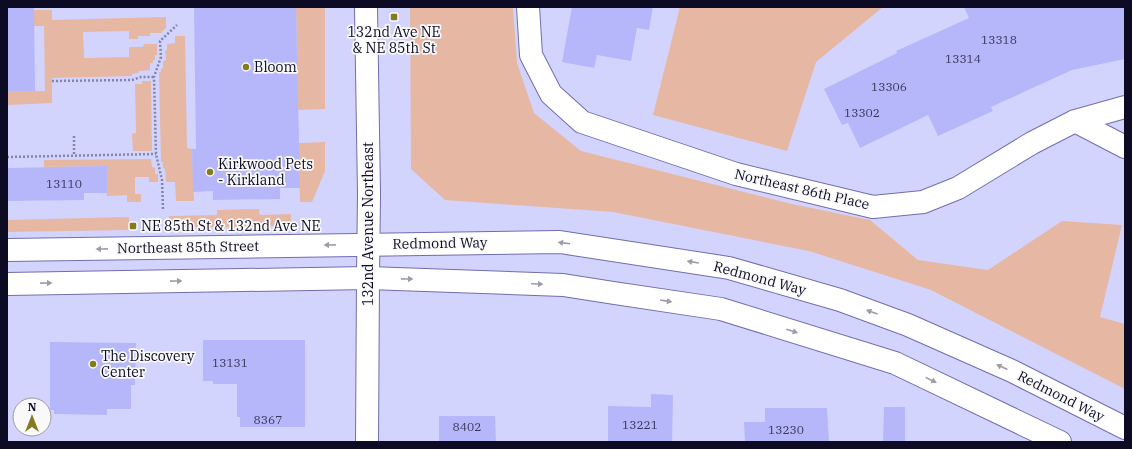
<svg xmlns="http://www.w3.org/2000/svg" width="1132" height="449" font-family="'IBM Plex Serif',serif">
	<rect width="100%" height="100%" fill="#d3d4fe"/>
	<path fill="#e6b7a3" d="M 296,7 L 325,7 L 325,109 L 298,110 Z
		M 410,7 L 513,7 L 517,63 L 534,113 L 581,151 L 792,204 L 870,220 L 918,260 L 988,270 L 1062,221 L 1122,225 L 1100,317 L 1125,324 L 1125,389 L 931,290 L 809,251 L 613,212 L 445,200 L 411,169 Z
		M 680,7 L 883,7 L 816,62 L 787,151 L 653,115 Z
		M 34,10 L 52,10 L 52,20 L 166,17 L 166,28 L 164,29 L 164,31 L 162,31 L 162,33 L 150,33 L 150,36 L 138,36 L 138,39 L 129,39 L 129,31 L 83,32 L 84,58 L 129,57 L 129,47 L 143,47 L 144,44 L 157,44 L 157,55 L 155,55 L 155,60 L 153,60 L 153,63 L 150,63 L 150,70 L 139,71 L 138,73 L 132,74 L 132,76 L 52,78 L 52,103 L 7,105 L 7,91 L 45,91 L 44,26 L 34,26 Z
		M 175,36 L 185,36 L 187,148 L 192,149 L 194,201 L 176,201 L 175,182 L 166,182 L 165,169 L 163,168 L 163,162 L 161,162 L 159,72 L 161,72 L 161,69 L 163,68 L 163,61 L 166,60 L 165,51 L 167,50 L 167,44 L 175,43 Z
		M 142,81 L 151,81 L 152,151 L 133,151 L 132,134 L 136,133 L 135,84 L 142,84 Z
		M 325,142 L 325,171 L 312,202 L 300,202 L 299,143 Z
		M 151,159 L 152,167 L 155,168 L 155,174 L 158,174 L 158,182 L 149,182 L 149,177 L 135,177 L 135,194 L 141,194 L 141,202 L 127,202 L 127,195 L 107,196 L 106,166 L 44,167 L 44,160 Z
		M 259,209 L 260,215 L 291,214 L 291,226 L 169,228 L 169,216 L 217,215 L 217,210 Z
		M 129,217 L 129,230 L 7,232 L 7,220 Z"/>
	<path fill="#b6b6fb" d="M 7,7 L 34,7 L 35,91 L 7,91 Z
		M 194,7 L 296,7 L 300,188 L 280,188 L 280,199 L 213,200 L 213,191 L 193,192 L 192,149 L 196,149 Z
		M 572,7 L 653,7 L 649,30 L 637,28 L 631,61 L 597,55 L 594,68 L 562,62 Z
		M 964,7 L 1125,7 L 1125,59 L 1072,70 L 991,107 L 993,111 L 938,136 L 928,115 L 860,148 L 848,123 L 842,125 L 824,89 L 897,53 L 896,51 L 969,18 Z
		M 107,166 L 107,193 L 84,193 L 84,200 L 7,201 L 7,168 Z
		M 203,340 L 305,340 L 305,427 L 240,427 L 240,417 L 237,417 L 237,384 L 213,384 L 213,381 L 203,381 Z
		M 50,342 L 136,343 L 135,385 L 131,385 L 131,409 L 107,409 L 107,415 L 54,414 L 54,410 L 50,410 Z
		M 651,394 L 673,395 L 672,442 L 608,442 L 608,406 L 651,407 Z
		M 884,407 L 905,407 L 905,442 L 883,442 Z
		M 765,408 L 827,408 L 829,442 L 745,442 L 744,422 L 765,422 Z
		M 439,416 L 495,416 L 496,442 L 439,442 Z"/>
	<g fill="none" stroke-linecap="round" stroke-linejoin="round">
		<g stroke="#706ead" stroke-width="24">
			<path id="minor" d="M 528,7 L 531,55 L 551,94 L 582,122 L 736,174 L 873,207 L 923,202 L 958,188 L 1032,143 L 1075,121 L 1125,107
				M 1075,121 L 1125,147"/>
		</g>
		<g stroke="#706ead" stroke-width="24">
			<path id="tertiary" d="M 366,7 L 369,194 L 368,278"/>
		</g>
		<g stroke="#706ead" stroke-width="24">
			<path id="secondary" d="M 367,442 L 368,278"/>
		</g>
		<g stroke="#706ead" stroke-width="24">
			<path id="primary" d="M 7,250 L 560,242 L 729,268 L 840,300 L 908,325 L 1012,371 L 1125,428
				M 7,284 L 368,278 L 563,285 L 614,293 L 721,309 L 895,363 L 1060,442"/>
		</g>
		<path stroke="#8484a7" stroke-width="2.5" stroke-dasharray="2 2" stroke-linecap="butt" d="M 52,81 L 132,80 L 141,77 L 154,77
			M 74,136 L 74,155
			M 7,157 L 156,154
			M 163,209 L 162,180 L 156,154 L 154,77 L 161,57 L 160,41 L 177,25"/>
		<use href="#minor" stroke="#fff" stroke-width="22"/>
		<use href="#tertiary" stroke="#fff" stroke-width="22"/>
		<use href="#secondary" stroke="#fff" stroke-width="22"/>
		<use href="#primary" stroke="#fff" stroke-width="22"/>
	</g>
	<defs><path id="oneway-solid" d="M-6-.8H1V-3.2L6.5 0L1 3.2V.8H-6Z"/></defs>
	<g fill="#9e9da7">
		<use href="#oneway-solid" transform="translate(564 243) rotate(-173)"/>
		<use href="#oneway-solid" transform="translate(330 245) rotate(179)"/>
		<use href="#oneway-solid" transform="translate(102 249) rotate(179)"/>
		<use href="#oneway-solid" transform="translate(693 262) rotate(-171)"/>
		<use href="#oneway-solid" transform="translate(407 279) rotate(1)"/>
		<use href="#oneway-solid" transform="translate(176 281) rotate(-1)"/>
		<use href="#oneway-solid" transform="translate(46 283) rotate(-1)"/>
		<use href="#oneway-solid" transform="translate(537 284) rotate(2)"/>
		<use href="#oneway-solid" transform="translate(666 301) rotate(9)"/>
		<use href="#oneway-solid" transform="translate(872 312) rotate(-160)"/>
		<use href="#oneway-solid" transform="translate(792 331) rotate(17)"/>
		<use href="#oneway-solid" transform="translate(1002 367) rotate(-156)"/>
		<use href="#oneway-solid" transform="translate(931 380) rotate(26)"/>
	</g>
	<g fill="#837b21" stroke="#f9f9f9" stroke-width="1.5">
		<rect x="390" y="13" width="8" height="8" rx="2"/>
		<circle cx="246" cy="67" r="4"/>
		<circle cx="210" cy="172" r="4"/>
		<rect x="129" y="222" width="8" height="8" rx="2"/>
		<circle cx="93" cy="364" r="4"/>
	</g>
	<g text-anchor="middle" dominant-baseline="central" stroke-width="3.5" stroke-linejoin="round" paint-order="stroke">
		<g font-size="12" fill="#373659">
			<text x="999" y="39">13318</text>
			<text x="963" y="58">13314</text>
			<text x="889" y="86">13306</text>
			<text x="862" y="112">13302</text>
			<text x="64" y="183">13110</text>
			<text x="230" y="362">13131</text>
			<text x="268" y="419">8367</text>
			<text x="640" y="424">13221</text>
			<text x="467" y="426">8402</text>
			<text x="786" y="429">13230</text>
		</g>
		<g font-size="14" fill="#0d0b23" stroke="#f9f9f9" text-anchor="start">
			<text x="394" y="32" text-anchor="middle">132nd Ave NE<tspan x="394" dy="16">&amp; NE 85th St</tspan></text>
			<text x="254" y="67">Bloom</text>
			<text x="218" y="164">Kirkwood Pets<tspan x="218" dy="16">- Kirkland</tspan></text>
			<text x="141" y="226">NE 85th St &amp; 132nd Ave NE</text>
			<text x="101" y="356">The Discovery<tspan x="101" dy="16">Center</tspan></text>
		</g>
		<g font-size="14" fill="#0d0b23" stroke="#f9f9f9">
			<text transform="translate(802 189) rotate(13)">Northeast 86th Place</text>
			<text transform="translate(368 224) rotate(-90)">132nd Avenue Northeast</text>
			<text transform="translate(440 243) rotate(-1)">Redmond Way</text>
			<text transform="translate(188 247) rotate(-1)">Northeast 85th Street</text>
			<text transform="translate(760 278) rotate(15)">Redmond Way</text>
			<text transform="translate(1061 396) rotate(27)">Redmond Way</text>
		</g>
	</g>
	<rect width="1132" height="449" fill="none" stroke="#0d0b23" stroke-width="16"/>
	<g transform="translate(32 417)"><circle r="19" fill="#f9f9f9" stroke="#9b9aa3"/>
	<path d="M0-3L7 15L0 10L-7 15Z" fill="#837b21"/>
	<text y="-6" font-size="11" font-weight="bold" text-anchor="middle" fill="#0d0b23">N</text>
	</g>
</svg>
